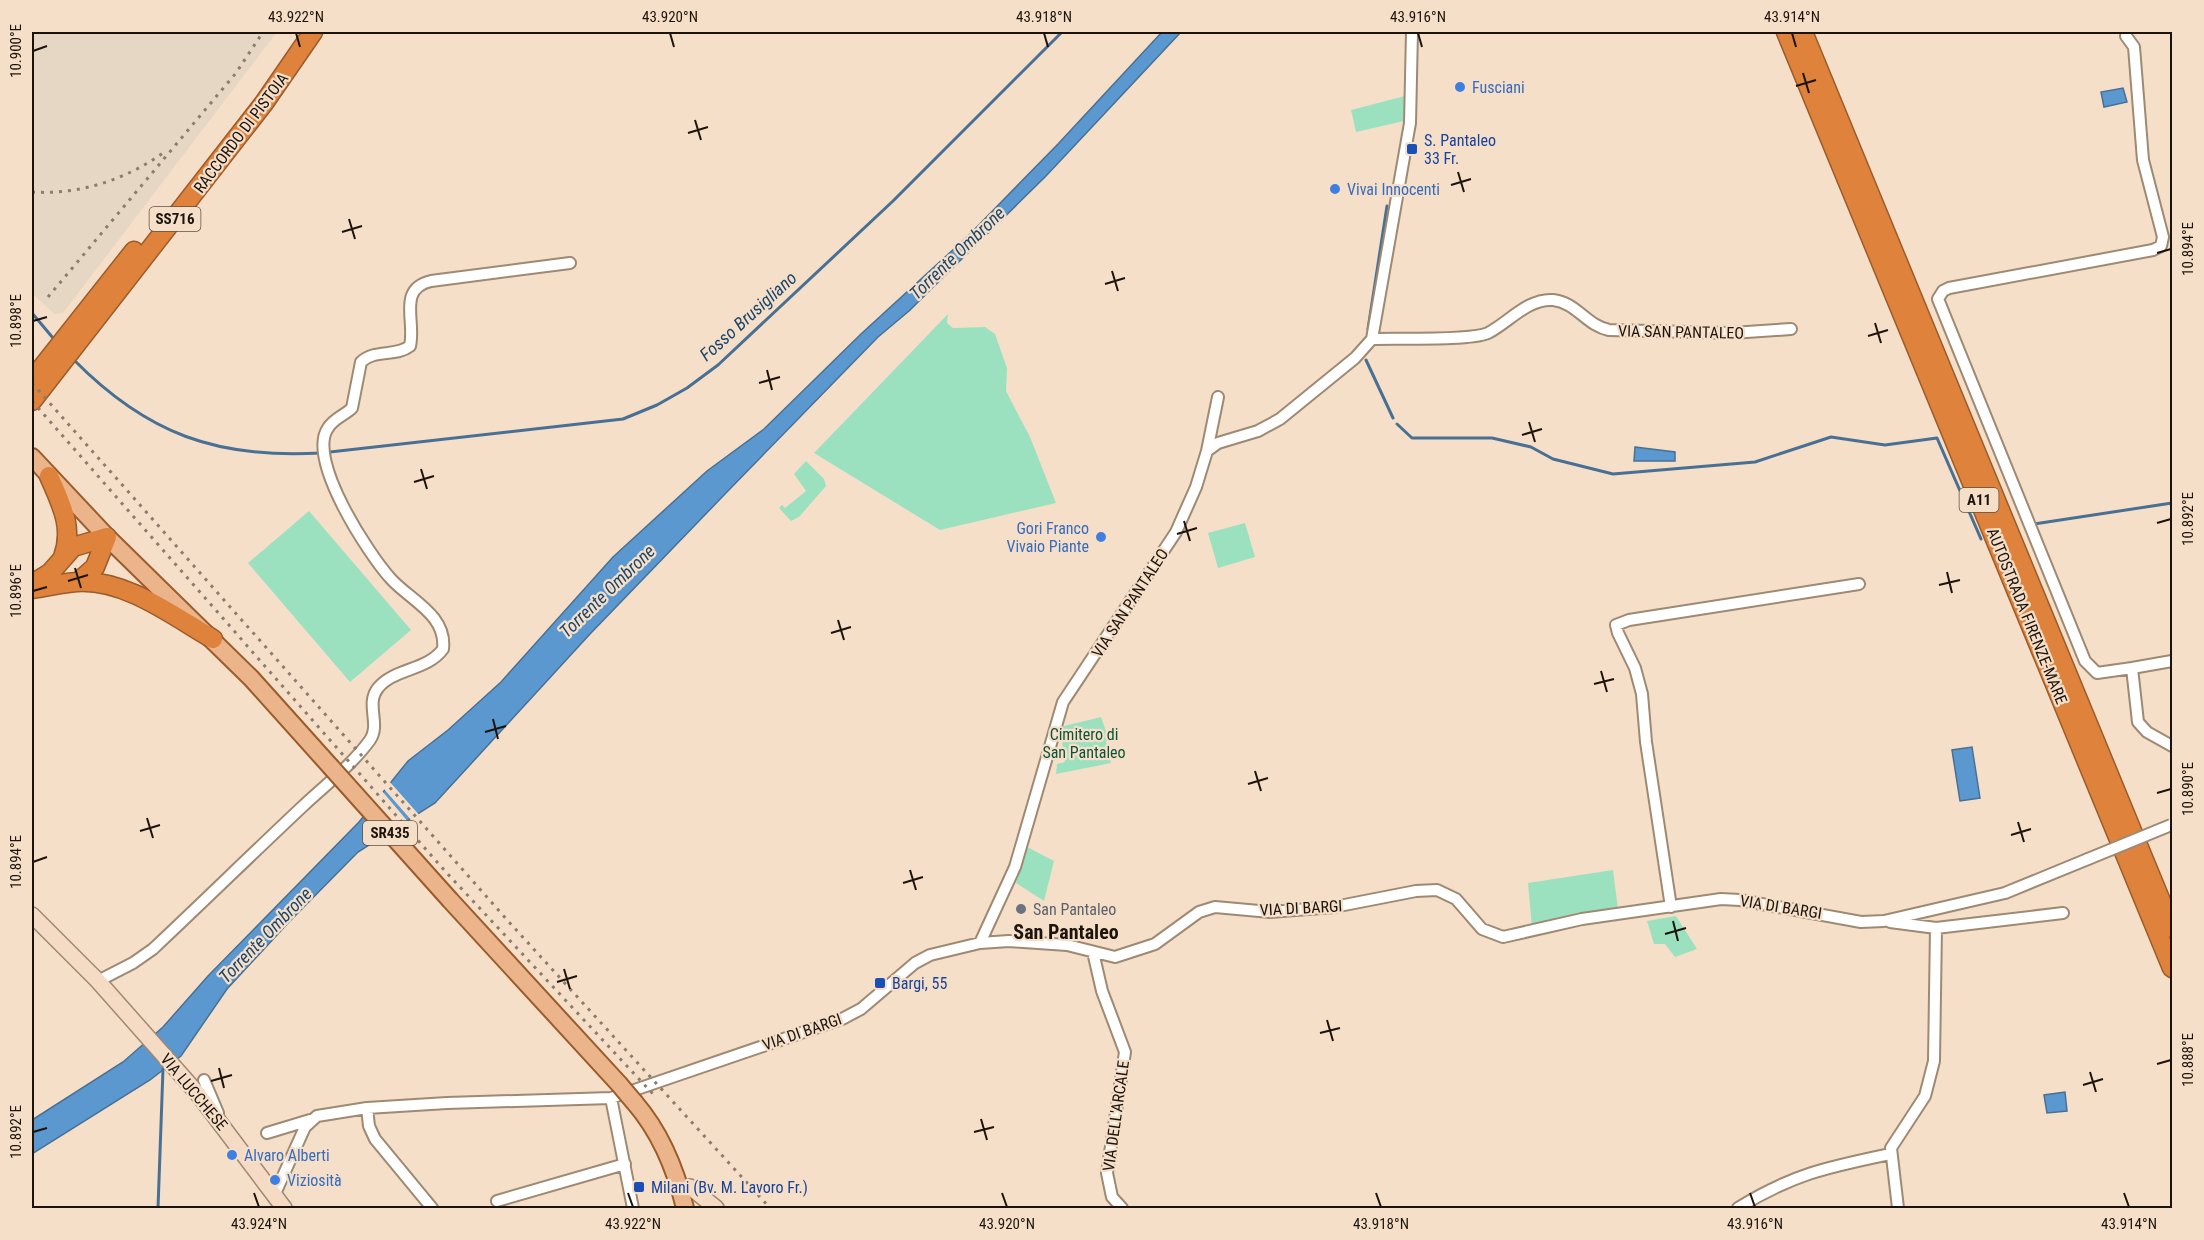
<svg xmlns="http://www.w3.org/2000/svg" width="2204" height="1240" font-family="'Roboto Condensed',sans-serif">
	<rect width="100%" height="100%" fill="#f6dfc8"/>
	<path fill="#e5d7c4" d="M 32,32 L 277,32 L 63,313 L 55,314 L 32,294 Z"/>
	<path fill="#9be1c0" d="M 1405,96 L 1404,121 L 1356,132 L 1351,110 Z
		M 948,314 L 947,323 L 953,328 L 985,327 L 995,334 L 1007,368 L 1006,391 L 1030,437 L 1056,503 L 940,530 L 814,453 Z
		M 806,461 L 824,479 L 826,486 L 799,517 L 791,521 L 779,508 L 782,505 L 785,508 L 806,491 L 794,474 Z
		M 309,511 L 411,630 L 350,682 L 248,563 Z
		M 1245,523 L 1255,557 L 1218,568 L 1208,533 Z
		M 1101,717 L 1108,737 L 1106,742 L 1111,763 L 1056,774 L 1057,764 L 1065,762 L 1060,727 Z
		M 1027,847 L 1054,861 L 1044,901 L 1016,883 Z
		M 1613,870 L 1618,909 L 1532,927 L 1528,883 Z
		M 1676,916 L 1697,949 L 1675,957 L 1665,944 L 1654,944 L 1647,921 Z"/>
	<path fill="#5b98cf" stroke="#487094" stroke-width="1.5" d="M 1162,32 L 1181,32 L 1046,176 L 909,311 L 878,337 L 725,494 L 590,634 L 435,803 L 358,852 L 289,922 L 227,989 L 181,1056 L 150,1080 L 32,1154 L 32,1120 L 123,1062 L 163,1027 L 208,976 L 359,822 L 408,761 L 448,730 L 501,682 L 613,557 L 707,471 L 764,429 L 861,334 L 968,236 L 1058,144 Z
		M 2123,88 L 2127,102 L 2104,107 L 2101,92 Z
		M 1635,447 L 1675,452 L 1675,461 L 1634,461 Z
		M 1972,747 L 1980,798 L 1960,801 L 1952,750 Z
		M 2065,1092 L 2067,1111 L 2047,1113 L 2044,1095 Z"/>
	<path fill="#f6dfc8" d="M 389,781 L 421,817 L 413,822 L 384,789 Z
		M 382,791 L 410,824 L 399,830 L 373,801 Z"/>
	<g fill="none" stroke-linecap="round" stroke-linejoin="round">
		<path stroke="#487094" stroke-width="3" d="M 32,313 L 53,338
			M 1368,329 L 1387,206
			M 74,360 C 147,434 217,459 321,453
			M 1366,360 L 1393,418
			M 1397,424 L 1412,438 L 1492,438 L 1531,447 L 1553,459 L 1613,474 L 1755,462 L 1831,437 L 1885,445 L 1937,438 L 1981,539
			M 330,452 L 623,419 L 657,405 L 687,388 L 718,365 L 893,201 L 1062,32
			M 2034,524 L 2172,503
			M 158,1208 L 163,1069"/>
		<g stroke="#9e8973" stroke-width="14">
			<path id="street" d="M 2126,36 L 2134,47 L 2143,160 L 2163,237 L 2161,246 L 2153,250 L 1949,288 L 1943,291 L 1938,299 L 2085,661 L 2097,673 L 2132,668
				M 1372,339 C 1396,338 1471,341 1488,333 C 1508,323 1528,298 1553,300 C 1576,302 1587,326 1609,330 L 1732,333 L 1791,329
				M 1207,451 L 1218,397
				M 2172,661 L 2132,668 L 2138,722 L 2147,732 L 2172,746
				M 1671,907 L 1646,742 L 1642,694 L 1635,668 L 1618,633 L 1616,625 L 1629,620 L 1859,584
				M 1890,922 L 1936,928 L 1934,1061 L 1925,1096 L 1891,1148 L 1898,1208
				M 1936,928 L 2063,913
				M 980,943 L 1015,867 L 1063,702 L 1176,532 L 1196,487 L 1207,451 L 1218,443 L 1258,431 L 1280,419 L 1355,358 L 1372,339 L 1410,123 L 1412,32
				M 1093,952 L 1102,991 L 1125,1052 L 1107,1173 L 1112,1197 L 1122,1208
				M 98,981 L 133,963 L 153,949 C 203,902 252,854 302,807 C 324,786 352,765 370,740 C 381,724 365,704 378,688 C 394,668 427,671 443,649 C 447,615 410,600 391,579 C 369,555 306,459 328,428 C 333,419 345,415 352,408 L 361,362 C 374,349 396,357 410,346 C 416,321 397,289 431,281 L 570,263
				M 204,1080 L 218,1113
				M 611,1098 L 633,1208
				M 367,1108 L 369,1126 L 375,1139 L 432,1208
				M 267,1133 L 310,1120
				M 274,1196 L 305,1127 L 317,1116 L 367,1108 L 447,1103 L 611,1098 L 842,1019 L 861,1009 L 915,963 L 930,955 L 980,943 L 1009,941 L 1067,945 L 1115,957 L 1155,944 L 1199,912 L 1215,907 L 1270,912 L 1334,907 L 1416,891 L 1437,890 L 1456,899 L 1482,929 L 1503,937 L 1582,919 L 1721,899 L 1740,900 L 1861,922 L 1884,921 L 2005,893 L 2088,859
				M 497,1201 L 625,1164
				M 1738,1208 C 1793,1174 1828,1167 1890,1154"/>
		</g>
		<g stroke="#9e8973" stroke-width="18">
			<path id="secondary" d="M 32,915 L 98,981 L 198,1094 L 284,1208
				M 690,1187 L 716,1208"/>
		</g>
		<g stroke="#9b5c2b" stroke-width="20">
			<path id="primary" d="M 32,457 L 107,537 L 251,678 L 330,766
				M 450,900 L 619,1084
				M 635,1103 C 660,1132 676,1171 685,1208"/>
		</g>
		<g stroke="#9b5c2b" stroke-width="21">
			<path id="highway" d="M 1786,32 L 2172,968
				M 1803,32 L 2172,928
				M 32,380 L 134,251
				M 32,401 L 264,103 L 313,32
				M 49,476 C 61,504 74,527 63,557
				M 78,582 L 95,567 L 107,537
				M 32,584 L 50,573 L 73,547 L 107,537
				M 32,589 C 47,587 62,583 77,582 C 126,579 173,616 213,639"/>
		</g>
		<use href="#street" stroke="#fff" stroke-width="10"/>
		<use href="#secondary" stroke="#f5dac4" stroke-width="15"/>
		<use href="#primary" stroke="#ecb48a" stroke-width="16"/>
		<use href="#highway" stroke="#df823c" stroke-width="18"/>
		<path stroke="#8c7c6d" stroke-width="3" stroke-dasharray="3 6" stroke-linecap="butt" d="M 32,192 C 79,195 125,180 163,153
			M 48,297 L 236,73 L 263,32
			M 32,383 L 509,922 L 770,1208
			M 32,401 L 445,871 L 653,1094"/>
		<g stroke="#9e8973" stroke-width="14" stroke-linecap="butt">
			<path id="street-bridge" d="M 2088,859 L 2171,825"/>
		</g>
		<g stroke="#9b5c2b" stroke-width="20" stroke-linecap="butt">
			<path id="primary-bridge" d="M 330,766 L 450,900
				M 619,1084 L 635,1103"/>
		</g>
		<use href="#street-bridge" stroke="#fff" stroke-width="10"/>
		<use href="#primary-bridge" stroke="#ecb48a" stroke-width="16"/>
	</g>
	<path fill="none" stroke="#1c140c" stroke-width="2" d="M 296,33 L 300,47M 670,33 L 674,47M 1044,33 L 1048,47M 1418,33 L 1422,47M 1792,33 L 1796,47M 33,51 L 47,46M 1803,73 L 1809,93M 1796,86 L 1816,80M 695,120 L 701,140M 688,133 L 708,127M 1458,172 L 1464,192M 1451,185 L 1471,179M 349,219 L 355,239M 342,232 L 362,226M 2157,253 L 2171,249M 1112,271 L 1118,291M 1105,284 L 1125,278M 33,321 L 47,317M 1875,323 L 1881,343M 1868,336 L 1888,330M 767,370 L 772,390M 759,383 L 780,377M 1529,422 L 1535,442M 1522,435 L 1542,429M 421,469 L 427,489M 414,482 L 434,476M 1184,521 L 1190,541M 2157,523 L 2171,519M 1177,534 L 1197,528M 75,568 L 81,588M 1947,572 L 1952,593M 68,581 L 88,575M 1939,585 L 1960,580M 33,591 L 47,587M 838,620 L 844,640M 831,633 L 851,627M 1601,671 L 1607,692M 1594,684 L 1614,679M 493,719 L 498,739M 485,732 L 506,726M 1255,771 L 1261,791M 1248,784 L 1268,778M 2157,793 L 2171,789M 147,818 L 153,838M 2018,822 L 2024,842M 140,831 L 160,825M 2011,835 L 2031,829M 33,862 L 47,857M 910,870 L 916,890M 903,883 L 923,877M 1673,921 L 1678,941M 1665,934 L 1686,928M 564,969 L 570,989M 557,982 L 577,976M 1327,1020 L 1333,1041M 1320,1033 L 1340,1028M 2157,1064 L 2171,1060M 219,1068 L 224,1088M 2090,1072 L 2096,1092M 211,1081 L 232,1075M 2083,1085 L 2103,1079M 981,1119 L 987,1140M 33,1132 L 47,1128M 974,1132 L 994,1127M 254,1193 L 259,1207M 628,1193 L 633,1207M 1002,1193 L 1007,1207M 1376,1193 L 1381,1207M 1750,1193 L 1755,1207M 2124,1193 L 2129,1207"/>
	<g fill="#3f7fe0" stroke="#f6dfc8" stroke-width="2">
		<circle cx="1460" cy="87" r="6"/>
		<circle cx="1335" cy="189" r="6"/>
		<circle cx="1101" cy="537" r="6"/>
		<circle cx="232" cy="1155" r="6"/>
		<circle cx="275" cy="1180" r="6"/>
	</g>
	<g fill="#1a4fb4" stroke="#f6dfc8" stroke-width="2">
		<rect x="1406" y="143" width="12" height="12" rx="3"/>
		<rect x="874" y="977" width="12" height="12" rx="3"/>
		<rect x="633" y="1181" width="12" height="12" rx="3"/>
	</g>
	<circle fill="#6b7280" stroke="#f6dfc8" stroke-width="2" cx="1021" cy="909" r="6"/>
	<g text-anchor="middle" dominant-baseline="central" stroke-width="4.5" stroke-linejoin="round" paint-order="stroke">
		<g fill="#f6dfc8" stroke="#5d5144" stroke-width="1.5">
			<rect x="149.5" y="207" width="51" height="24" rx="4.5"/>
			<rect x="1959.5" y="488" width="39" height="24" rx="4.5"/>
			<rect x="363" y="821" width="54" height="24" rx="4.5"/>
		</g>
		<g font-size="15" font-weight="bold" fill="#1c140c">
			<text x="175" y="219">SS716</text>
			<text x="1979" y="500">A11</text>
			<text x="390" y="833">SR435</text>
		</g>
		<g font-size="16" fill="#366cbe" stroke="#f6dfc8" text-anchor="start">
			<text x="1472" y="87">Fusciani</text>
			<text x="1347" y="189">Vivai Innocenti</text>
			<text x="1089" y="528" text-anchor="end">Gori Franco<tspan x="1089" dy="18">Vivaio Piante</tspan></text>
			<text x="244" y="1155">Alvaro Alberti</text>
			<text x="287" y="1180">Viziosità</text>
		</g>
		<g font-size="16" fill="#1c140c" stroke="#f6dfc8">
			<text transform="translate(241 133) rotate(-53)">RACCORDO DI PISTOIA</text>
			<text transform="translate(1681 332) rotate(1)">VIA SAN PANTALEO</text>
			<text transform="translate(1130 603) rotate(-57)">VIA SAN PANTALEO</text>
			<text transform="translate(2027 616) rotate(68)">AUTOSTRADA FIRENZE-MARE</text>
			<text transform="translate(1781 907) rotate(9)">VIA DI BARGI</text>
			<text transform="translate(1301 908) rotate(-3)">VIA DI BARGI</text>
			<text transform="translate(802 1032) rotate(-19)">VIA DI BARGI</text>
			<text transform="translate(194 1092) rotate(50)">VIA LUCCHESE</text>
			<text transform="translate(1116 1116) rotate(-82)">VIA DELL'ARCALE</text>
		</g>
		<g font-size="16" fill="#164399" stroke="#f6dfc8" text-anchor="start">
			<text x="1424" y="140">S. Pantaleo<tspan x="1424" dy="18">33 Fr.</tspan></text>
			<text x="892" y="983">Bargi, 55</text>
			<text x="651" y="1187">Milani (Bv. M. Lavoro Fr.)</text>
		</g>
		<g font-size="16" fill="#0a5339" stroke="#f6dfc8">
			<text x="1084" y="734">Cimitero di<tspan x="1084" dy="18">San Pantaleo</tspan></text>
		</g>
		<g font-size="16" fill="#5b616d" stroke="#f6dfc8" text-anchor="start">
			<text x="1033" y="909">San Pantaleo</text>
		</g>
		<g font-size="18" font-style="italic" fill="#1a466c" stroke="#f6dfc8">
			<text transform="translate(957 253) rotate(-44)">Torrente Ombrone</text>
			<text transform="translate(748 316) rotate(-42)">Fosso Brusigliano</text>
			<text transform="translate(607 591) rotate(-44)">Torrente Ombrone</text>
			<text transform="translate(265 935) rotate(-46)">Torrente Ombrone</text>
		</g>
		<g font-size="20" font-weight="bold" fill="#1c140c" stroke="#f6dfc8">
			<text x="1066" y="932">San Pantaleo</text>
		</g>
	</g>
	<rect width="2204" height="1240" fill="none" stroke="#f6dfc8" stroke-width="66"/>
	<rect x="33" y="33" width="2138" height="1174" fill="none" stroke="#1c140c" stroke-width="2"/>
	<g font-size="15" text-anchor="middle" fill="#1c140c">
		<text x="296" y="22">43.922°N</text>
		<text x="670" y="22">43.920°N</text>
		<text x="1044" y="22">43.918°N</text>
		<text x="1418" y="22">43.916°N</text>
		<text x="1792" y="22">43.914°N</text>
		<text transform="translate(16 51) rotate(-90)" y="5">10.900°E</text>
		<text transform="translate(2188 249) rotate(-90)" y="5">10.894°E</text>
		<text transform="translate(16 321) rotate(-90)" y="5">10.898°E</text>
		<text transform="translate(2188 519) rotate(-90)" y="5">10.892°E</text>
		<text transform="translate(16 591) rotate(-90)" y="5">10.896°E</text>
		<text transform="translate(2188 789) rotate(-90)" y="5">10.890°E</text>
		<text transform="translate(16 862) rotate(-90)" y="5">10.894°E</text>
		<text transform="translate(2188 1060) rotate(-90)" y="5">10.888°E</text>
		<text transform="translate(16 1132) rotate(-90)" y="5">10.892°E</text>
		<text x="259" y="1229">43.924°N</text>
		<text x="633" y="1229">43.922°N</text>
		<text x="1007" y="1229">43.920°N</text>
		<text x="1381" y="1229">43.918°N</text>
		<text x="1755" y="1229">43.916°N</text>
		<text x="2129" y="1229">43.914°N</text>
	</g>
</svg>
